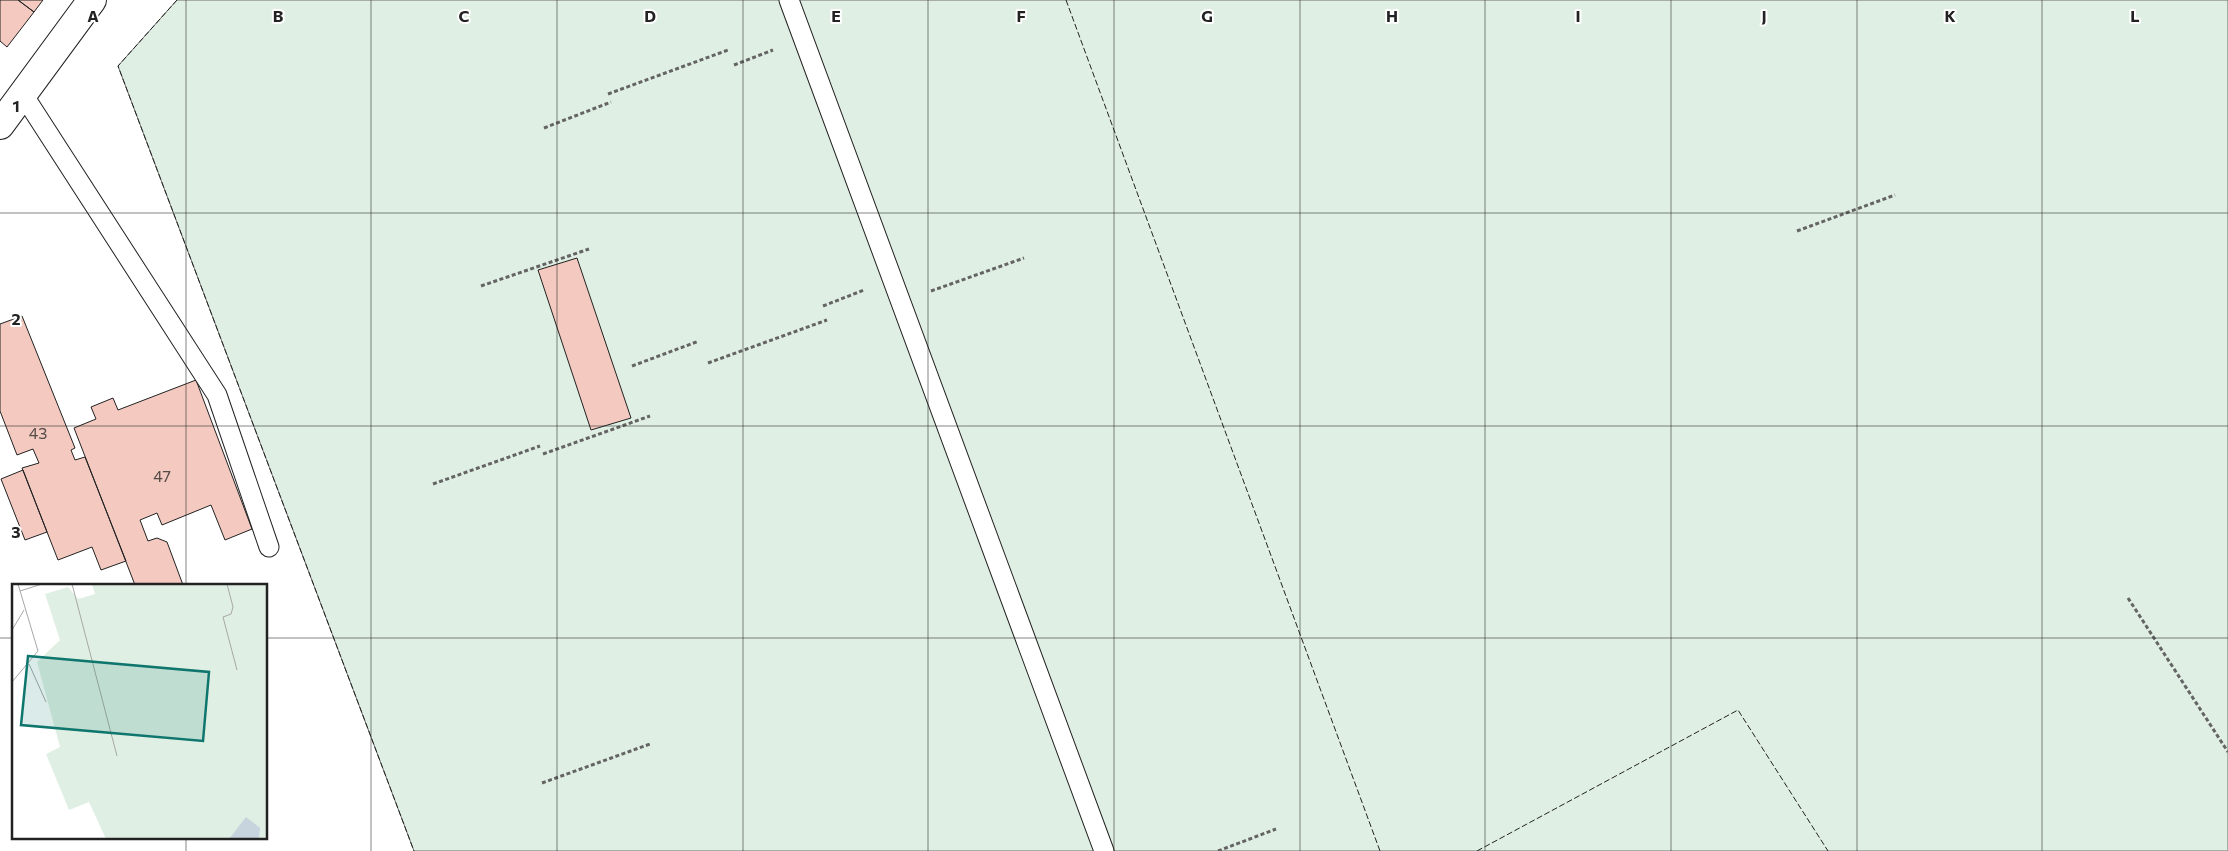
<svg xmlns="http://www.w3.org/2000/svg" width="2228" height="851" font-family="Commissioner,sans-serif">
	<rect width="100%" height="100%" fill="#fff"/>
	<path fill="#e0efe3" stroke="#6f6f6f" d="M 177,0 L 2228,0 L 2228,851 L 414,851 L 118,66 Z"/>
	<path fill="#f3c9c0" stroke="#222" d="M 0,0 L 18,0 L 34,12 L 7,47 L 0,41 Z
		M 18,0 L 43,0 L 34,12 Z
		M 577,258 L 631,418 L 591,430 L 538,270 Z
		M 22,316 L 75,448 L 71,450 L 75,460 L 85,457 L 126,561 L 101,570 L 92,547 L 58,560 L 22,468 L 39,463 L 33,449 L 17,455 L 0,411 L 0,324 Z
		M 196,380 L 252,529 L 225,540 L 211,505 L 162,525 L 157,513 L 140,520 L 148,541 L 157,538 L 167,542 L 183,585 L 135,585 L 74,428 L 96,419 L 91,407 L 113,398 L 118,410 Z
		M 23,470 L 47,532 L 25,540 L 1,479 Z"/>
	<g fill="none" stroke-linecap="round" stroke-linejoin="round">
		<g stroke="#222" stroke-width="21">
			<path id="service" d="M 789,0 L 1104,851
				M 24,96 L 217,395 L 269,547"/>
		</g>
		<g stroke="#222" stroke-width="30">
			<path id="minor" d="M 0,125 L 92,0"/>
		</g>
		<path stroke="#646464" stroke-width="3" stroke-dasharray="4 2.5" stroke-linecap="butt" d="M 734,65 L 773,50
			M 608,94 L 728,50
			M 544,128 L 611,102
			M 1797,231 L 1895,195
			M 481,286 L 589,249
			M 931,291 L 1024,258
			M 823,306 L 864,290
			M 708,363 L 827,320
			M 632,366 L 699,341
			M 543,454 L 650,416
			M 433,484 L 540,446
			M 2128,598 L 2228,752
			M 542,783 L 650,744
			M 1218,851 L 1276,829"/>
		<use href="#service" stroke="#fff" stroke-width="19"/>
		<use href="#minor" stroke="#fff" stroke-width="28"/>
		<path stroke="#222" stroke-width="1" stroke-dasharray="6 2.5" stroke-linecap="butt" d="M 177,0 L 118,66 L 414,851
			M 1066,0 L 1380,851
			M 1477,851 L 1738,710 L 1828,851"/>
	</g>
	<path fill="none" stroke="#222" stroke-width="1" stroke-opacity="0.55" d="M 186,0 L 186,585M 371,0 L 371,851M 557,0 L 557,851M 743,0 L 743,851M 928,0 L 928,851M 1114,0 L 1114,851M 1300,0 L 1300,851M 1485,0 L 1485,851M 1671,0 L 1671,851M 1857,0 L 1857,851M 2042,0 L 2042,851M 0,213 L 2228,213M 0,426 L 2228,426M 0,638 L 14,638M 266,638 L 2228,638M 186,837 L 186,851"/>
	<g text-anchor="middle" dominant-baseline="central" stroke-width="4" stroke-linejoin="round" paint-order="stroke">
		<g font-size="16" fill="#564c4a">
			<text x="38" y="432">43</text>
			<text x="162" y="475">47</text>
		</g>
	</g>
	<g transform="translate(12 584)">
		<rect width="255" height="255" fill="#fff"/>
		<path d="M 80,0 L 255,0 L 255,255 L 94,255 L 77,218 L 57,226 L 34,170 L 48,163 L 25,78 L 48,56 L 33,10 L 56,3 L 66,15 L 83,10 Z" fill="#e0efe3"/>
		<path d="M 234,233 L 248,244 L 247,255 L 217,255 Z" fill="#c7d3dd"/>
		<path fill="none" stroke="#a7a7a7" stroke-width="1" d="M 60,0 L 105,172M 215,0 L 221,23 L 219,30 L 211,33 L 225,86M 8,7 L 30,0M 0,46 L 12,26M 17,80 L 34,118M 0,98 L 26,67 L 6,0"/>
		<path fill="#0f766e" fill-opacity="0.15" stroke="#0f766e" stroke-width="2.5" d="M 16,72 L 197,88 L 191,157 L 9,141 Z"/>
		<rect width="255" height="255" fill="none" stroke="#222" stroke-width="2.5"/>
	</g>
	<g font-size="16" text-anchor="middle" font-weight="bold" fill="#222" stroke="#fff" stroke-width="4" stroke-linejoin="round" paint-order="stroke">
		<text x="93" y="22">A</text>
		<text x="278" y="22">B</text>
		<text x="464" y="22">C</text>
		<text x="650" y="22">D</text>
		<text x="836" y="22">E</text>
		<text x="1021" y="22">F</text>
		<text x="1207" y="22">G</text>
		<text x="1392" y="22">H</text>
		<text x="1578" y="22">I</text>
		<text x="1764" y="22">J</text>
		<text x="1950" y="22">K</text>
		<text x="2135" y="22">L</text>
		<text x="16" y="112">1</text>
		<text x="16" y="325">2</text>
		<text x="16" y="538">3</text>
	</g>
</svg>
